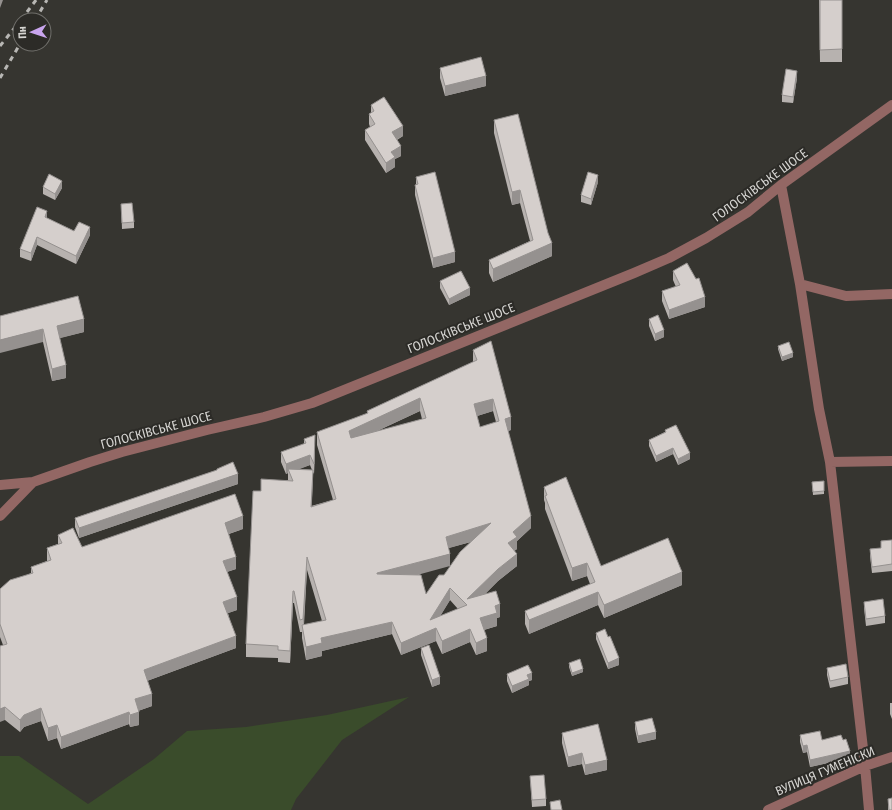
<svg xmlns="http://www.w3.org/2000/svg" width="892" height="810" font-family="'Fira Sans Condensed',sans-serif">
	<rect width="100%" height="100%" fill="#363530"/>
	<path fill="#3a4c2b" d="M 409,697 L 342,740 L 296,799 L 291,810 L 0,810 L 0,756 L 19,756 L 88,804 L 154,759 L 187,731 L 246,727 L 327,715 Z"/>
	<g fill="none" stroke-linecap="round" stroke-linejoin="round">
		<path stroke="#936764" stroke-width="10" d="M 781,185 L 800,284 L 819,409 L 830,462 L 865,766 L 869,810
			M 800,284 L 846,296 L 892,294
			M 830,462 L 892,461
			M 0,485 L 33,482 L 90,462 L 122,452 L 207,430 L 264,417 L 312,403 L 634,273 L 669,258 L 706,238 L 748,212 L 781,185 L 892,105
			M 0,516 L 33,482
			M 768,810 L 865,766 L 892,757"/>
		<path stroke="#b8b7b4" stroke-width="3" stroke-dasharray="5 5" stroke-linecap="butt" d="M 21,20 L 36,0
			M 35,20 L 47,0
			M 0,46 L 20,21
			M 0,78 L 20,44"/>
	</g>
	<path fill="#b7b2af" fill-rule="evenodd" d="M 819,0 L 871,0 L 842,0 L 842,62 L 820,62 Z
		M 440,68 L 486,86 L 445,96 L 440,78 Z
		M 797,78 L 793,103 L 782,102 L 782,95 Z
		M 371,105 L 403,136 L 397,140 L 401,156 L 395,159 L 395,167 L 386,173 L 365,140 L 365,130 L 370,127 L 369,124 L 369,114 L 371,113 Z
		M 494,120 L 552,256 L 493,282 L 489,273 L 489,260 L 530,241 L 520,203 L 512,205 L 494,133 Z
		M 416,177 L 455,262 L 433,268 L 415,195 L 415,185 L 416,185 Z
		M 598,182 L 591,205 L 581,202 L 581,195 Z
		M 43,187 L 62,188 L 55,200 L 43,194 Z
		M 121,204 L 134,222 L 134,228 L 122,229 Z
		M 47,218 L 74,231 L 90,235 L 76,264 L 37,245 L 31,261 L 20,257 L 20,249 Z
		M 673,271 L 705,307 L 669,319 L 662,301 L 662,291 L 676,287 L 673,280 Z
		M 440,281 L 470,295 L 449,305 L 440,288 Z
		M 0,316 L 84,332 L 59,338 L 66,378 L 52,381 L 43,342 Z
		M 649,319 L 664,337 L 655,341 L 649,326 Z
		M 778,346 L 793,357 L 782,361 L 778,349 Z
		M 473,350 L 511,430 L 508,431 L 531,528 L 517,541 L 517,549 L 514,551 L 517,566 L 498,581 L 485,594 L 500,617 L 497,618 L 497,626 L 484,630 L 487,651 L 476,655 L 470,642 L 442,654 L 436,641 L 401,655 L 392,634 L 322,651 L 322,656 L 306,660 L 302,638 L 302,632 L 300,632 L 294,603 L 293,603 L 290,663 L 278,662 L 278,658 L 246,657 L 246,644 L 261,491 L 288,480 L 288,473 L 286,474 L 281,462 L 281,452 L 304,444 L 304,439 L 315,445 L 314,474 L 313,472 L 311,506 L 333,500 L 317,445 L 317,432 L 367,414 L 367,411 L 473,362 ZM 420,411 L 422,419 L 375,432 ZM 493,411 L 496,422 L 480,427 L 477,416 ZM 310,465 L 312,470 L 298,469 ZM 471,542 L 444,575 L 426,594 L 419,575 L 448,548 ZM 307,570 L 322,621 L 304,625 ZM 450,600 L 458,609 L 440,616 Z
		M 665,430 L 690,459 L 678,465 L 673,454 L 656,462 L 649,446 L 649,440 L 665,432 Z
		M 217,469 L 238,484 L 79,538 L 75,527 L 75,518 L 217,470 Z
		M 824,481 L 824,494 L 813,495 L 812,482 Z
		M 544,487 L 601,566 L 682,585 L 604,618 L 598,605 L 529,634 L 525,624 L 525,611 L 590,584 L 587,576 L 572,581 L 545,509 L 545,503 L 544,500 Z
		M 243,529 L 229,534 L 236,569 L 227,572 L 237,610 L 228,613 L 236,648 L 147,681 L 152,706 L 138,711 L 139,725 L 130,727 L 129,724 L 61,749 L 57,738 L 48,741 L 41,721 L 24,727 L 20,732 L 5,720 L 3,645 L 0,637 L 0,589 L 31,573 L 31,567 L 47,561 L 47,548 L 58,544 L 58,535 L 82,547 Z
		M 892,540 L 892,571 L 872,573 L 870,556 L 870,549 L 881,548 L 881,541 Z
		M 864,602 L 885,616 L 885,623 L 866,626 L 864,608 Z
		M 596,633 L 619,665 L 608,669 L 596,639 Z
		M 421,648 L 440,684 L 432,687 L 421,655 Z
		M 569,663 L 583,672 L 572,676 L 569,667 Z
		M 827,668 L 848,677 L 848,684 L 830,688 L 827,675 Z
		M 507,674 L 532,680 L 529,681 L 529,685 L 512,693 L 507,681 Z
		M 890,703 L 892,703 L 892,719 L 890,714 Z
		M 635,722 L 656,739 L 638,743 L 635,729 Z
		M 562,733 L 607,770 L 585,775 L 582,764 L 568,767 L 562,743 Z
		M 800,735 L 822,740 L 843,740 L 850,758 L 810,767 L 807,752 L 803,753 L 800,742 Z
		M 530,776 L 546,799 L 546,806 L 532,807 Z
		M 888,799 L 892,810 L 888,810 Z"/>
	<path fill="#95918f" d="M 0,0 L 3,0 L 0,8 Z
		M 797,71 L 797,78 L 793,103 L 793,97 Z
		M 486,76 L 486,86 L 445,96 L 445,86 Z
		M 403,126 L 403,136 L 392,142 L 392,132 Z
		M 401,146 L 401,156 L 395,159 L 395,167 L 386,173 L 386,163 L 391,152 Z
		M 598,175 L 598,182 L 591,205 L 591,199 Z
		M 62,181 L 62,188 L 55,200 L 55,194 Z
		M 520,190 L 520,203 L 512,205 L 512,192 Z
		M 47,211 L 47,219 L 45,217 Z
		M 90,227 L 90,235 L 76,264 L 76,256 Z
		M 37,237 L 37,245 L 31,261 L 31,253 Z
		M 552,243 L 552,256 L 493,282 L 493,269 Z
		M 455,252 L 455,262 L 433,268 L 433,258 Z
		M 470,288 L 470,295 L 449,305 L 449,299 Z
		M 705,297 L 705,307 L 669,319 L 669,310 Z
		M 84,319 L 84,332 L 57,339 L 57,326 Z
		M 43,329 L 43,342 L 0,353 L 0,340 Z
		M 664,330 L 664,337 L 655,341 L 655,334 Z
		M 793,353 L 793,357 L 782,361 L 782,357 Z
		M 66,365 L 66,378 L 52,381 L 52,369 Z
		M 420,398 L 420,411 L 349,444 L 349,431 Z
		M 493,399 L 493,411 L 474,417 L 474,404 Z
		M 511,417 L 511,430 L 505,432 L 505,419 Z
		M 315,435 L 315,445 L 314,474 L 314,464 Z
		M 673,448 L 673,454 L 656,462 L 656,456 Z
		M 690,453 L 690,459 L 678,465 L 678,459 Z
		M 310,455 L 310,465 L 290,473 L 288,469 L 288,473 L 286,474 L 286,464 Z
		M 313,470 L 313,483 L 311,519 L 311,507 Z
		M 238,474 L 238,484 L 79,538 L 79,528 Z
		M 243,516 L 243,529 L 225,535 L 225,523 Z
		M 531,516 L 531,528 L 517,541 L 517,549 L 508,556 L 508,543 L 513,532 Z
		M 491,523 L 491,536 L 446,549 L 446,537 Z
		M 450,554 L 450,566 L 377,586 L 377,573 Z
		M 517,554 L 517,566 L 498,581 L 467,612 L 467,599 L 498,569 Z
		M 236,557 L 236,569 L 223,573 L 223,561 Z
		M 307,557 L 307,570 L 303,632 L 303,619 Z
		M 587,563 L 587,576 L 572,581 L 572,568 Z
		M 682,572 L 682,585 L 604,618 L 604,605 Z
		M 450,588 L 450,600 L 432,630 L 436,628 L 436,641 L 401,655 L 401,643 L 430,620 Z
		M 293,591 L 293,603 L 290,663 L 290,651 Z
		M 598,592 L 598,605 L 529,634 L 529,620 Z
		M 237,597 L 237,610 L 223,615 L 223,602 Z
		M 500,604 L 500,617 L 497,618 L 497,626 L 480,631 L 480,618 L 495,606 Z
		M 392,622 L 392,634 L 322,651 L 322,656 L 306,660 L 306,647 L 321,638 Z
		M 470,629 L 470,642 L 442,654 L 442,641 Z
		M 236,636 L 236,648 L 144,682 L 144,670 Z
		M 487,638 L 487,651 L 476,655 L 476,643 Z
		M 619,658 L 619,665 L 608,669 L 608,663 Z
		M 583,669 L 583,672 L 572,676 L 572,673 Z
		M 532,673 L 532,680 L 529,681 L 529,685 L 512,693 L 512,686 L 527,675 Z
		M 440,677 L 440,684 L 432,687 L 432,680 Z
		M 152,694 L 152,706 L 135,712 L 135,699 Z
		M 5,707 L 5,720 L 0,722 L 0,709 Z
		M 41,708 L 41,721 L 24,727 L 20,732 L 20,720 L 24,715 Z
		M 129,712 L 129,724 L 61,749 L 61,737 Z
		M 139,712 L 139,725 L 130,727 L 130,715 Z
		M 57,725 L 57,738 L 48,741 L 48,728 Z
		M 656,732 L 656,739 L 638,743 L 638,736 Z
		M 807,745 L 807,752 L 803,753 L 803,746 Z
		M 850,751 L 850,758 L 810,767 L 810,760 Z
		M 582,753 L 582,764 L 568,767 L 568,757 Z
		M 607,760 L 607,770 L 585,775 L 585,765 Z"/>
	<path fill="#d5cfcc" stroke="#95918f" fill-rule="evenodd" d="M 820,0 L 842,0 L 842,49 L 820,50 Z
		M 481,57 L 486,76 L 445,86 L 440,68 Z
		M 786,69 L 797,71 L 793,97 L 782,95 Z
		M 384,97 L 403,126 L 392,132 L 401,146 L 391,152 L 395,157 L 386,163 L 365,130 L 375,124 L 369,114 L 374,111 L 371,105 Z
		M 518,114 L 548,233 L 552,243 L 493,269 L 489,260 L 533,240 L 520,190 L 512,192 L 494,120 Z
		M 435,172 L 455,252 L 433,258 L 415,185 L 418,184 L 416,177 Z
		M 588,172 L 598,175 L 591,199 L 581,195 Z
		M 49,174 L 62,181 L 55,194 L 43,187 Z
		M 132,203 L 134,222 L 122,223 L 121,204 Z
		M 37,207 L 47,211 L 45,217 L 74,231 L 79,222 L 90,227 L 76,256 L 37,237 L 31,253 L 20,249 Z
		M 687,263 L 696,279 L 699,278 L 705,297 L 669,310 L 662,291 L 680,285 L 673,271 Z
		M 461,271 L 470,288 L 449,299 L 440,281 Z
		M 78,296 L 84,319 L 57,326 L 66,365 L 52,369 L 43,329 L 0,340 L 0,316 Z
		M 658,315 L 664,330 L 655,334 L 649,319 Z
		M 491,341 L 511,417 L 505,419 L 531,516 L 513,532 L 517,537 L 508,543 L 517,554 L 498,569 L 467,599 L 496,591 L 500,604 L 495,606 L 497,613 L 480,618 L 487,638 L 476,643 L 470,629 L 442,641 L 436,628 L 401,643 L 392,622 L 321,638 L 322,643 L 306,647 L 302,625 L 326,620 L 307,557 L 303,619 L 300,620 L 294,591 L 293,591 L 290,651 L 278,650 L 278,646 L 246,644 L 253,491 L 261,491 L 261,479 L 293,481 L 288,469 L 313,470 L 311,507 L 336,499 L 317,432 L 368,413 L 367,411 L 477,360 L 473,350 ZM 420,398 L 426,418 L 351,438 L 349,431 ZM 493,399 L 499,421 L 480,427 L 474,404 ZM 491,523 L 460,552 L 444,575 L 439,575 L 426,594 L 421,575 L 377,574 L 377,573 L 450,554 L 446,537 ZM 450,588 L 467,605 L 430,620 Z
		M 789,342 L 793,353 L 782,357 L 778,346 Z
		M 676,425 L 690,453 L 678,459 L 673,448 L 656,456 L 649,440 L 666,432 L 665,430 Z
		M 315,435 L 314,464 L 310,455 L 286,464 L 281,452 L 306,443 L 304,439 Z
		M 233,462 L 238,474 L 79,528 L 75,518 L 217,470 L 217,469 Z
		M 566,477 L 601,566 L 668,538 L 682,572 L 604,605 L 598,592 L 529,620 L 525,611 L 595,582 L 587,563 L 572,568 L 545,496 L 547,495 L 544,487 Z
		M 824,481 L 824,491 L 813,492 L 812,482 Z
		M 235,494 L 243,516 L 225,523 L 236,557 L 223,561 L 237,597 L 223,602 L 236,636 L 144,670 L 152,694 L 135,699 L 139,712 L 130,715 L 129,712 L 61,737 L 57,725 L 48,728 L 41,708 L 24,715 L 20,720 L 5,707 L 0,709 L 0,646 L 7,644 L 0,624 L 0,589 L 10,580 L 33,573 L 31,567 L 51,560 L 47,548 L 62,543 L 58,535 L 73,528 L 82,547 Z
		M 892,540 L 892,564 L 872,567 L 870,549 L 881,548 L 881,541 Z
		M 883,599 L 885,616 L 866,619 L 864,602 Z
		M 605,629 L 608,637 L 610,636 L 619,658 L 608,663 L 596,633 Z
		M 429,645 L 440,677 L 432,680 L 421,648 Z
		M 580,659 L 583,669 L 572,673 L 569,663 Z
		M 846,664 L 848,677 L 830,681 L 827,668 Z
		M 528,665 L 532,673 L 527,675 L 529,679 L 512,686 L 507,674 Z
		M 652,718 L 656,732 L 638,736 L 635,722 Z
		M 598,724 L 607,760 L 585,765 L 582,753 L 568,757 L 562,733 Z
		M 820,731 L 822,740 L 841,735 L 843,740 L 846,739 L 850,751 L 810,760 L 807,745 L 803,746 L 800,735 Z
		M 544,775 L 546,799 L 532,800 L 530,776 Z
		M 892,798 L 892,810 L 889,810 L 888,799 Z
		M 560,800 L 562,810 L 551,810 L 550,802 Z"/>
	<g text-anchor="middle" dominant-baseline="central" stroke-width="4" stroke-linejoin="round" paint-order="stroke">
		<g font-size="13" fill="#d6d5d2" stroke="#2c2b27">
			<text transform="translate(760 185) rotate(-36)">ГОЛОСКІВСЬКЕ ШОСЕ</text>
			<text transform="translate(461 328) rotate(-22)">ГОЛОСКІВСЬКЕ ШОСЕ</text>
			<text transform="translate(156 430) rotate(-15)">ГОЛОСКІВСЬКЕ ШОСЕ</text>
			<text transform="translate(825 771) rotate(-23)">ВУЛИЦЯ ГУМЕНІСКИ</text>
		</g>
	</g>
	<g transform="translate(32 32) rotate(267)"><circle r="19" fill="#2c2b27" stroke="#706f6b"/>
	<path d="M0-3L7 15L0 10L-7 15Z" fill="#c9a5ee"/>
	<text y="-6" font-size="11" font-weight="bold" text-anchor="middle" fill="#d6d5d2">Пн</text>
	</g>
</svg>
